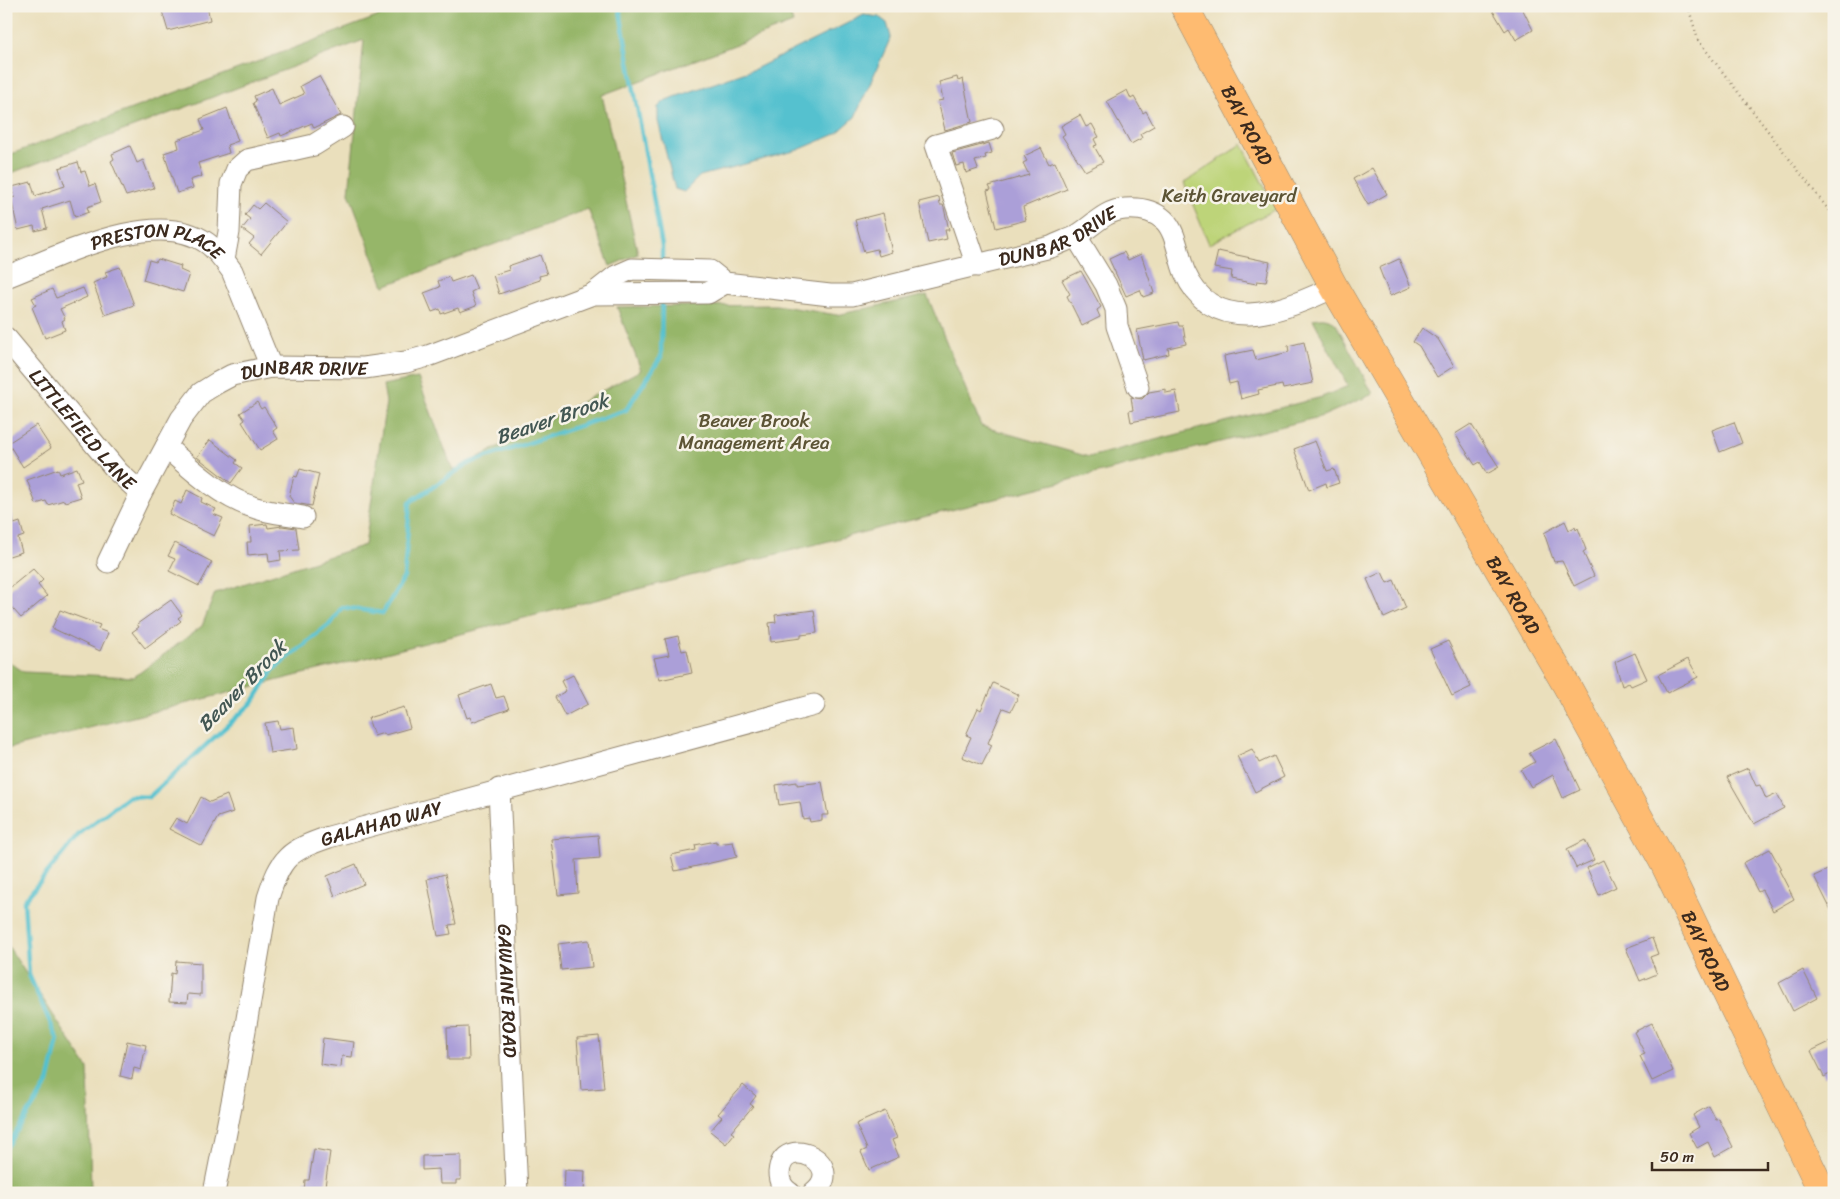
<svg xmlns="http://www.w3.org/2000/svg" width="1840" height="1199" font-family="Sriracha,sans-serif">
	<rect width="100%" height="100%" fill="#f7f3e8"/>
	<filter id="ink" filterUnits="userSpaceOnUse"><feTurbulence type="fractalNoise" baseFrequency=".02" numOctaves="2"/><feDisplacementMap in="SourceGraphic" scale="10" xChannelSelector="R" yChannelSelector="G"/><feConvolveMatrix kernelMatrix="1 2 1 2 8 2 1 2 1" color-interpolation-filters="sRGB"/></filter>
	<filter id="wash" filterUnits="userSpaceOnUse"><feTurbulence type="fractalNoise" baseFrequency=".0096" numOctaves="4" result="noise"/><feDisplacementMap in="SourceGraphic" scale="20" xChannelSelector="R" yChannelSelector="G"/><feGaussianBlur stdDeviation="1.12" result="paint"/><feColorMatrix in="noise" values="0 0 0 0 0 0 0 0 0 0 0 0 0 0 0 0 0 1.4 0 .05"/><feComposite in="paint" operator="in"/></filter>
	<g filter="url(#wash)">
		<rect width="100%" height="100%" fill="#eadfbc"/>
		<path fill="#bdd479" stroke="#7c7f4c" d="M 1242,144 L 1276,209 L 1209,244 L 1184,183 Z"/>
		<path fill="#96b669" stroke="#687044" d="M 406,6 L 788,6 L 793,23 L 602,95 L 638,254 L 610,266 L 588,209 L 384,286 L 349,193 L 364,40 L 6,175 L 6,156 Z
			M 927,295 L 981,426 L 1089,457 L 1322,397 L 1348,386 L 1313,319 C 1322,317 1329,317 1336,324 L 1373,394 L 1323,416 L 6,749 L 6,660 L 24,672 L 134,677 L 202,626 L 215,593 L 365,545 L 386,402 L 383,385 L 418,378 L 453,471 L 641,370 L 617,307 L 776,305 L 837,315 Z
			M 6,943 L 88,1068 L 91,1193 L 6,1193 Z"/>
		<path fill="#55c1cf" stroke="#487676" d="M 864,15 L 879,17 L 887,23 L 891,37 L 855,117 L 836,134 L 798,150 L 700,176 L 684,192 L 675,189 L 658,121 L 658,107 L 666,100 L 755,69 Z"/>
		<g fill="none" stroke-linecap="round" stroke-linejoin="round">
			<path stroke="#55c1cf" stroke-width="4.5" d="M 619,6 L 662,246 L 662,264
				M 6,1148 L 48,1083 L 58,1040 L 29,975 L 24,901 L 79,834 L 129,796 L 149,797 L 253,702 L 273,670 L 332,622 L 342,607 L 383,613 L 404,577 L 410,502 L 469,463 L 626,410 L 661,357 L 662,299"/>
		</g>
		<g id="blocks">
			<path fill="#ab9fd8" d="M 180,6 L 207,6 L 210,20 L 168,31 L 162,11 Z
				M 1490,6 L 1521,6 L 1533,30 L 1516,40 L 1509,28 L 1505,31 Z
				M 319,76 L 341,115 L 314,128 L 312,123 L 281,136 L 280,133 L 268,138 L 253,103 L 256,101 L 254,96 L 272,88 L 279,105 L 304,94 L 300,86 Z
				M 957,77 L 958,81 L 963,79 L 972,122 L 945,130 L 938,101 L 943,100 L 939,82 Z
				M 1127,90 L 1131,99 L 1134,97 L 1143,113 L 1146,111 L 1154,126 L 1140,134 L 1142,138 L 1131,144 L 1107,101 Z
				M 227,108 L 238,141 L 227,145 L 229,153 L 198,163 L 202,176 L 190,180 L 193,188 L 177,193 L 164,153 L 179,148 L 177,140 L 204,130 L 200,119 Z
				M 1080,115 L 1086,127 L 1092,124 L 1099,137 L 1094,139 L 1097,145 L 1094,146 L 1103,162 L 1085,171 L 1062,136 L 1065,134 L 1061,126 Z
				M 989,143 L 992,153 L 985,155 L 986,158 L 975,161 L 978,169 L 966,173 L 964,164 L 956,166 L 952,153 Z
				M 130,146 L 137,163 L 143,160 L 154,188 L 126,196 L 111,161 L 114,159 L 112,154 Z
				M 1041,148 L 1049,164 L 1055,162 L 1067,189 L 1023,207 L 1026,220 L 996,228 L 987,191 L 991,190 L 989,186 L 1029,175 L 1023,163 L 1027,161 L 1024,156 Z
				M 78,162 L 81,172 L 85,171 L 90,186 L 95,184 L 101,202 L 87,207 L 89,212 L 75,217 L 70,200 L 42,209 L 47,228 L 35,231 L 34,226 L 18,230 L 11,198 L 15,197 L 12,187 L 31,182 L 35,196 L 65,186 L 59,168 Z
				M 1372,168 L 1387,194 L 1368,205 L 1353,179 Z
				M 939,197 L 940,205 L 943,205 L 944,208 L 949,230 L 945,230 L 947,239 L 928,243 L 919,202 Z
				M 264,203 L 287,222 L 261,254 L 249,244 L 254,238 L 242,229 L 250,219 L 245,215 L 253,205 L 258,209 Z
				M 883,213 L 892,252 L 879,256 L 877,249 L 864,252 L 855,220 Z
				M 1218,251 L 1270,262 L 1266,282 L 1257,281 L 1256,284 L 1231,279 L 1232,271 L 1214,268 Z
				M 1124,252 L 1128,260 L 1141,254 L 1154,293 L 1143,297 L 1140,290 L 1126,296 L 1109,259 Z
				M 540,255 L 547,274 L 539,276 L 540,280 L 499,294 L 493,275 L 509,270 L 508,266 Z
				M 158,259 L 181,266 L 180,270 L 189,274 L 183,292 L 143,280 L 149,260 L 156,262 Z
				M 1399,259 L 1411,287 L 1390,296 L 1379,268 Z
				M 120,267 L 134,305 L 105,315 L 93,283 L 107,277 L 105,272 Z
				M 1081,271 L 1101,307 L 1097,310 L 1100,317 L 1082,326 L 1067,296 L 1070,294 L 1062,280 Z
				M 471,275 L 477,289 L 471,292 L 476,306 L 460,312 L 458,308 L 441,314 L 440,309 L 432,312 L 424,293 L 440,287 L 438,281 L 449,277 L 451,282 Z
				M 83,288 L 87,297 L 60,309 L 65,319 L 62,321 L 65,330 L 45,338 L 32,307 L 36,305 L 32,298 L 52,289 L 56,298 Z
				M 1178,322 L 1179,326 L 1183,326 L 1186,344 L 1168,348 L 1169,354 L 1143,360 L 1137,330 Z
				M 1422,328 L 1438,339 L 1454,366 L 1437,377 L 1419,346 L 1413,342 Z
				M 1304,342 L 1313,383 L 1283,389 L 1282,385 L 1258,390 L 1259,394 L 1241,399 L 1237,382 L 1229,384 L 1224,356 L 1253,350 L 1256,360 L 1289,352 L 1288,346 Z
				M 1166,389 L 1166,393 L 1176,391 L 1180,412 L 1131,422 L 1129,411 L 1133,410 L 1131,397 L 1142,399 L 1149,392 Z
				M 257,402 L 261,409 L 264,407 L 277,428 L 273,431 L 278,439 L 260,450 L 242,422 L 245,420 L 240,413 Z
				M 1734,422 L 1742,443 L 1720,452 L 1712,430 Z
				M 1471,424 L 1499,467 L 1487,474 L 1480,462 L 1475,465 L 1455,434 Z
				M 36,425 L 51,448 L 23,467 L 8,443 Z
				M 210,440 L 237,460 L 235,463 L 242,468 L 231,483 L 197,457 Z
				M 1315,441 L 1327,471 L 1334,469 L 1339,483 L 1327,487 L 1326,483 L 1309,490 L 1294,449 Z
				M 77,468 L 82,480 L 76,482 L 81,497 L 65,502 L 64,500 L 48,505 L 46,501 L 36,504 L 27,480 L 58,469 L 60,474 Z
				M 300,469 L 319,474 L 312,506 L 294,503 L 289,496 L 294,476 L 297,477 Z
				M 187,490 L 202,498 L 201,502 L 216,509 L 213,514 L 223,518 L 214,536 L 169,514 L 175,501 L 181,504 Z
				M 6,510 L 10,510 L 14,524 L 20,522 L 24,536 L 18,538 L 22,552 L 6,557 Z
				M 1565,521 L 1569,530 L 1575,527 L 1576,530 L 1578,528 L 1586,550 L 1583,552 L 1594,576 L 1574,586 L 1562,561 L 1554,562 L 1544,533 Z
				M 267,524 L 268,528 L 282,526 L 296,528 L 299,550 L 280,551 L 281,560 L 269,562 L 268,553 L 248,555 L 247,542 L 251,542 L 250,526 Z
				M 175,543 L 212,562 L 199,586 L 169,571 L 175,559 L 168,556 Z
				M 33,569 L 43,580 L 38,585 L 47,596 L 21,618 L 6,601 L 6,591 Z
				M 1382,572 L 1387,583 L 1394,580 L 1406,608 L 1384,618 L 1367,579 Z
				M 171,600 L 182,615 L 178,618 L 181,621 L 145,648 L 132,632 L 139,627 L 137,624 Z
				M 60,610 L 100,625 L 98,629 L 108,633 L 100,651 L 52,628 Z
				M 814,610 L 817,633 L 801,635 L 801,638 L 771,642 L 769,623 L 776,622 L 775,615 Z
				M 678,636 L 682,651 L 687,650 L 692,673 L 660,680 L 654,658 L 669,655 L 665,639 Z
				M 1448,641 L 1471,687 L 1452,696 L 1430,649 Z
				M 1635,653 L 1647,679 L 1631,686 L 1629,683 L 1622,686 L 1615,662 Z
				M 1688,659 L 1698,677 L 1667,693 L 1658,675 Z
				M 573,675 L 588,704 L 565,716 L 555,697 L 566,691 L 561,681 Z
				M 993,683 L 1019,695 L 1011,711 L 1003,708 L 988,743 L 992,745 L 982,765 L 962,757 L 971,737 L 966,735 L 978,708 L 981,710 Z
				M 491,684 L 496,698 L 504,696 L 509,709 L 472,722 L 470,717 L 467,718 L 459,695 Z
				M 404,707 L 410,728 L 385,735 L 384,733 L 374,736 L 368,718 Z
				M 278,721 L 280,729 L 294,727 L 297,749 L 270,753 L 265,723 Z
				M 1556,739 L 1580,790 L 1563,798 L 1553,775 L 1531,787 L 1521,770 L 1535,762 L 1529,753 Z
				M 1252,749 L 1259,763 L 1274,756 L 1284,777 L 1255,792 L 1237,756 Z
				M 1748,768 L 1756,786 L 1760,785 L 1766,799 L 1777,794 L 1784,808 L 1754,824 L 1727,777 Z
				M 797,782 L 797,785 L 822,782 L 828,815 L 822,815 L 822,820 L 810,822 L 809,818 L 803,819 L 800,802 L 779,805 L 776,785 Z
				M 227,795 L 233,812 L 218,817 L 202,846 L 169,829 L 176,818 L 187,824 L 201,797 L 210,802 Z
				M 598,835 L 600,858 L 576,860 L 578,893 L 558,895 L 551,839 Z
				M 1585,840 L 1594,860 L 1576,868 L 1567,849 Z
				M 716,841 L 716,844 L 733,842 L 737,857 L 675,871 L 671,855 L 696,850 L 695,845 Z
				M 1770,849 L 1781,869 L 1779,870 L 1794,899 L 1773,911 L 1762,890 L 1758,892 L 1743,863 Z
				M 1603,860 L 1616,887 L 1599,895 L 1587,868 Z
				M 356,864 L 364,884 L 335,896 L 327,876 Z
				M 1834,867 L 1834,916 L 1814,876 Z
				M 445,874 L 456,924 L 449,925 L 451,934 L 438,936 L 427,879 Z
				M 1652,938 L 1658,954 L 1650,957 L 1657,974 L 1640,981 L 1626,948 Z
				M 589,940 L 592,967 L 561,970 L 558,944 Z
				M 176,961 L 201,963 L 201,995 L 188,994 L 187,1003 L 169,1002 L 171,973 L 175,974 Z
				M 1803,970 L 1817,998 L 1793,1011 L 1779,983 Z
				M 1652,1023 L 1673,1071 L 1652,1081 L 1640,1056 L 1645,1054 L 1634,1032 Z
				M 468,1027 L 469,1060 L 448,1060 L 447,1028 Z
				M 599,1036 L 604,1088 L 581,1090 L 577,1038 Z
				M 323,1038 L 354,1042 L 352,1057 L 342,1056 L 341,1067 L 320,1064 Z
				M 1834,1040 L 1834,1072 L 1824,1077 L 1811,1051 Z
				M 127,1041 L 146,1045 L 141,1070 L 134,1068 L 132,1079 L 120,1076 Z
				M 743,1085 L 756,1096 L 750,1104 L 753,1106 L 731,1132 L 734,1134 L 726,1144 L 710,1131 L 722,1117 L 718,1114 Z
				M 1709,1106 L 1716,1120 L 1719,1119 L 1733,1147 L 1715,1157 L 1708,1142 L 1697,1148 L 1689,1133 L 1699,1127 L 1693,1115 Z
				M 885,1111 L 897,1138 L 892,1140 L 899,1157 L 869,1170 L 861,1152 L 867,1149 L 856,1124 Z
				M 314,1149 L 330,1152 L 324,1193 L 304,1193 L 305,1180 L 309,1180 Z
				M 461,1155 L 461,1180 L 456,1180 L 456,1184 L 440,1184 L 439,1169 L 422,1170 L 422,1156 Z
				M 565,1170 L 585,1171 L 584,1193 L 564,1193 Z"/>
		</g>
	</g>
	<g filter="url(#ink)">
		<use href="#blocks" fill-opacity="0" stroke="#92846d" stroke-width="1"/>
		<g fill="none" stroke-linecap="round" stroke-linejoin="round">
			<g stroke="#92846d" stroke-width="23">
				<g id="minor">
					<path d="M 1076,236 L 1106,285 L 1116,309 L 1117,326 L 1138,387"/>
					<path d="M 224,259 L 229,232 L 231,184 L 237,169 L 247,160 L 314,145 L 343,127"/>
					<path d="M 977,266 L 936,145 L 993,129"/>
					<path id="s1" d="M 6,277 C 58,257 156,206 207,243 C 217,250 225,261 232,271 L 271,367"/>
					<path d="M 593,294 L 708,293 L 725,283"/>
					<path id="s2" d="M 6,338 L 118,472 L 141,493"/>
					<path d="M 166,447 C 192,470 222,498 256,508 C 271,513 288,514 303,517"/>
					<path id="s3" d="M 108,562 L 141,493 L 181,419 L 201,393 L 217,383 L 232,375 L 271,367 L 364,368 L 406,362 L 428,356 L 593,294 L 616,276 L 632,269 L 710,271 L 725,283 L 830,295 L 852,295 L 1051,247 C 1059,243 1068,240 1076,236 C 1092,227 1105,210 1125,209 C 1139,208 1153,210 1164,220 C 1177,232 1178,257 1185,273 C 1215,339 1285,311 1334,287"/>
					<path id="s4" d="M 499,789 L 517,1193"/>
					<path id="s5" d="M 214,1193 L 236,1082 L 268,898 C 281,857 288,851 329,837 L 814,705"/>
					<path d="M 790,1193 C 783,1189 779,1181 779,1173 C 782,1131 850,1164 813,1193"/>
				</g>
			</g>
			<g stroke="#92846d" stroke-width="29">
				<g id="major">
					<path id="s6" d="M 1184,6 L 1334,287 L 1567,686 L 1664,863 L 1823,1193"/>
				</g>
			</g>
			<path stroke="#92846d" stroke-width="2.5" stroke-dasharray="1 4" stroke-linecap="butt" d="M 1688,6 L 1698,40 L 1834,217"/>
			<use href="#minor" stroke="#fff" stroke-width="21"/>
			<use href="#major" stroke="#febb71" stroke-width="28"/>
		</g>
	</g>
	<g text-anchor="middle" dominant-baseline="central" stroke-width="5" stroke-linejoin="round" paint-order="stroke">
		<g font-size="19" fill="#3b2a1e" stroke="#f7f3e8">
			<text stroke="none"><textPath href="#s6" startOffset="135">BAY ROAD</textPath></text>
			<text stroke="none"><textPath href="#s3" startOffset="1090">DUNBAR DRIVE</textPath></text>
			<text stroke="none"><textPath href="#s1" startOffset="161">PRESTON PLACE</textPath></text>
			<text stroke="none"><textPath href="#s3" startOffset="302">DUNBAR DRIVE</textPath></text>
			<text stroke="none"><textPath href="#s2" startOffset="119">LITTLEFIELD LANE</textPath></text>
			<text stroke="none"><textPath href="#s6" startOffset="675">BAY ROAD</textPath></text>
			<text stroke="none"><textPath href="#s5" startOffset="446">GALAHAD WAY</textPath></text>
			<text stroke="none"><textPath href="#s6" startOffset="1080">BAY ROAD</textPath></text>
			<text stroke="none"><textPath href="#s4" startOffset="202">GAWAINE ROAD</textPath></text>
		</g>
		<g font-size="19" fill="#5c5435" stroke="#f7f3e8">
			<text x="1229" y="195">Keith Graveyard</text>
			<text x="754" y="420">Beaver Brook<tspan x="754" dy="22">Management Area</tspan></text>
		</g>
		<g font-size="20" font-style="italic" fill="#435753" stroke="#f7f3e8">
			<text transform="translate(552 419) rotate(-19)">Beaver Brook</text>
			<text transform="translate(242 686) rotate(-46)">Beaver Brook</text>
		</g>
	</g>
	<rect width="1840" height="1199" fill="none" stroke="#f7f3e8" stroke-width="25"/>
	<path d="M1652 1162v8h116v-8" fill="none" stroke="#3b2a1e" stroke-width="2.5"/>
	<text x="1660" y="1162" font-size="15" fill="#3b2a1e" stroke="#f7f3e8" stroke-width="4" paint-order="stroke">50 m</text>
</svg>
